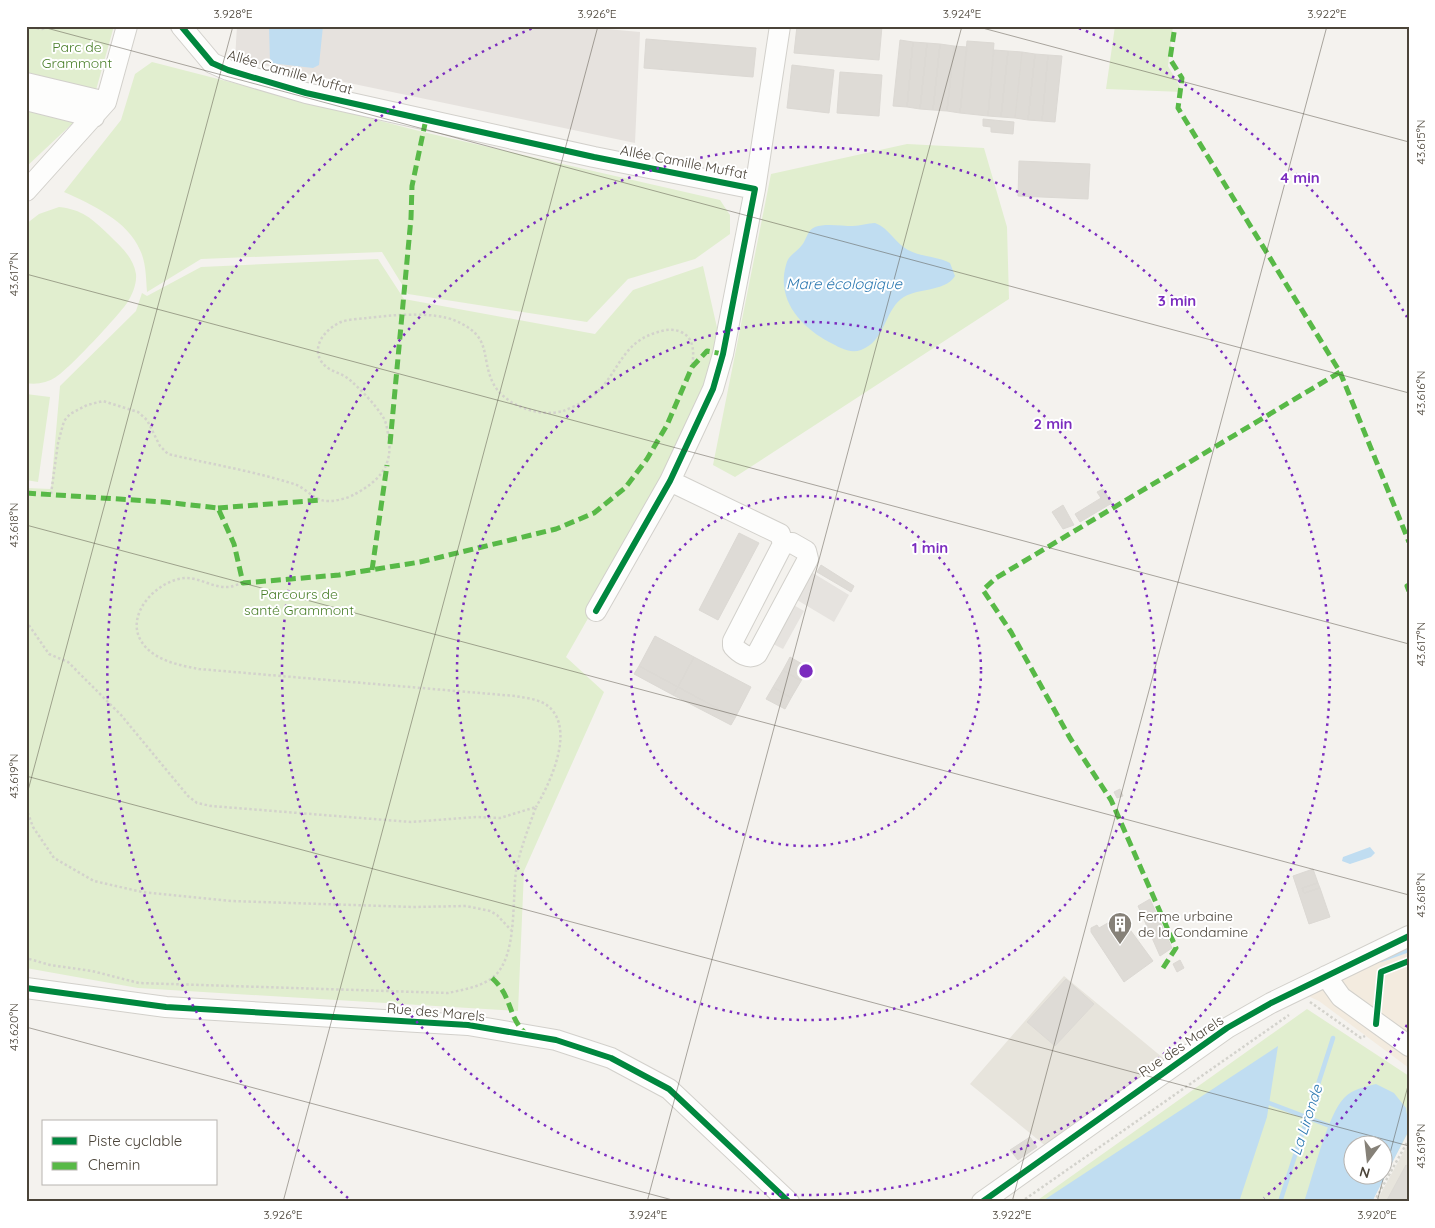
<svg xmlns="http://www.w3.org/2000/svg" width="1435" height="1228" font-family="Quicksand,sans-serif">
	<rect width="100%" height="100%" fill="#f4f2ee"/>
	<path fill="#e7e4dc" d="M 1064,976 L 1168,1062 L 1047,1147 L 970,1084 Z
		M 1409,1142 L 1409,1202 L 1376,1202 Z"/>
	<path fill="#f3ebdf" d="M 1409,929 L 1409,1068 L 1319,1001 L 1284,985 Z"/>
	<path fill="#e6e2de" d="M 237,26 L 574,26 L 640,32 L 635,143 L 235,59 Z"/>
	<path fill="#e1eecf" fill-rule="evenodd" d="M 26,26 L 114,26 L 96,90 L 26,72 Z
		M 1115,26 L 1173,26 L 1168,66 L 1183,92 L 1106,89 Z
		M 152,62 L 423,132 L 720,200 L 730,215 L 730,234 L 695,259 L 628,279 L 587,322 L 408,294 L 382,252 L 201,259 L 147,292 C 146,278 146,262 140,250 C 128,221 91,204 64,192 L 121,120 L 135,74 Z
		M 26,109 L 75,121 L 26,167 Z
		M 907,144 L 984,148 L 1007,227 L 1009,299 L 735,477 L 713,465 L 771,174 Z
		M 59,207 C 83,210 91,218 108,234 C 120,246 133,256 136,274 C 137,284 132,295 127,303 C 118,316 69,369 56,377 C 47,383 36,385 26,383 L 26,224 L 39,214 Z
		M 378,259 L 404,299 L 595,334 L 633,290 L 703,266 L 723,354 L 603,592 L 566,657 L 604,692 L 524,871 L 518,1011 L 138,988 L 26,968 L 26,488 L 51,489 L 60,386 L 136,311 L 142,293 L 147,296 L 201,267 Z
		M 26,394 L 50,397 L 38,482 L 26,480 Z
		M 1307,1009 L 1409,1076 L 1409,1131 L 1370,1202 L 1035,1202 ZM 1352,1146 L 1382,1146 L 1382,1176 L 1352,1176 Z"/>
	<path fill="#e6e3df" d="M 808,570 L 849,595 L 834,622 L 792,597 Z
		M 790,603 L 804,611 L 783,649 L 769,642 Z"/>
	<path fill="#c0ddf1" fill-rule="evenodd" d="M 269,26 L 323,26 L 319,65 L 313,68 L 270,63 Z
		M 875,223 C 889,228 895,243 908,250 C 921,257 937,256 950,263 L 955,276 C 944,293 916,287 901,299 C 884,313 885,341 861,350 C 849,354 839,347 829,342 C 801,327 776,300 786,265 C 788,255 796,253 802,245 C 807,239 807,230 815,227 C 825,223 842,226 853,226 C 860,226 868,223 875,223 Z
		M 1370,847 L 1375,853 L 1371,857 L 1350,864 L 1342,861 L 1343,857 Z
		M 1278,1046 L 1267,1117 L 1239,1202 L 1041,1202 Z
		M 1376,1084 L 1394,1093 L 1406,1108 L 1409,1130 L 1372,1202 L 1304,1202 C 1313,1176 1327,1116 1344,1098 C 1352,1089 1365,1087 1376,1084 ZM 1352,1146 L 1382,1146 L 1382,1176 L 1352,1176 Z"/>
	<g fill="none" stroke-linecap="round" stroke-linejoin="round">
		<path stroke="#c0ddf1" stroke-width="4.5" d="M 1381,960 L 1409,950
			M 1269,1103 L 1330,1126
			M 1280,1202 L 1333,1038"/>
	</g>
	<path fill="#dedbd6" stroke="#dcd9d4" d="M 797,26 L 882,26 L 879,60 L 794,53 Z
		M 646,39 L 756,48 L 753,77 L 644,68 Z
		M 900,40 L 913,42 L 907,107 L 893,106 Z
		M 967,41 L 994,43 L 988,116 L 960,113 Z
		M 913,42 L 927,43 L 920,109 L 907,107 Z
		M 927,43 L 940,44 L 933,110 L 920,109 Z
		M 940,44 L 954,46 L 947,111 L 933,110 Z
		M 954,46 L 967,47 L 960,113 L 947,111 Z
		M 994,50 L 1008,51 L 1001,117 L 988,116 Z
		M 1008,51 L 1022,52 L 1015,118 L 1001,117 Z
		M 1022,52 L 1035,54 L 1028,120 L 1015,118 Z
		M 1035,54 L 1048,55 L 1042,121 L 1028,120 Z
		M 1048,55 L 1062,56 L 1055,122 L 1042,121 Z
		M 792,65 L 834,70 L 829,113 L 787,108 Z
		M 840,72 L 882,75 L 879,116 L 837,113 Z
		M 983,119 L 1014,122 L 1013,134 L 991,132 L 991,127 L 983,126 Z
		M 1019,161 L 1090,164 L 1088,199 L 1018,196 Z
		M 1103,489 L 1112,503 L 1080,522 L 1075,514 L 1101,498 L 1097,492 Z
		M 1063,505 L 1074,525 L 1063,529 L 1052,512 Z
		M 739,533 L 759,543 L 718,620 L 699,610 Z
		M 821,565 L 854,586 L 851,592 L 817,572 Z
		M 655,636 L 694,657 L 678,687 L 639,666 Z
		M 694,657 L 751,687 L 735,718 L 678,687 Z
		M 790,657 L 809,668 L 801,681 L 783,670 Z
		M 639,666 L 678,687 L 673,695 L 634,674 Z
		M 783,670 L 801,681 L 791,698 L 773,687 Z
		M 678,687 L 735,718 L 731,725 L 673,695 Z
		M 773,687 L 791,698 L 785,709 L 766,699 Z
		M 1120,789 L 1123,796 L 1117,798 L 1114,792 Z
		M 1313,869 L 1318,883 L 1302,888 L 1304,893 L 1320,888 L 1330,917 L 1309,924 L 1293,876 Z
		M 1318,883 L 1320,888 L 1304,893 L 1302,888 Z
		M 1150,899 L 1172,948 L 1160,956 L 1138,906 Z
		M 1120,916 L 1153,961 L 1124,982 L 1091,932 L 1091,928 L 1097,925 L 1099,928 Z
		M 1180,960 L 1184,968 L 1177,972 L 1173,964 Z
		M 1066,979 L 1094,1004 L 1055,1046 L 1027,1022 Z
		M 1030,1137 L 1037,1147 L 1018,1160 L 1010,1150 Z
		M 1406,1165 L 1409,1167 L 1409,1202 L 1386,1202 Z"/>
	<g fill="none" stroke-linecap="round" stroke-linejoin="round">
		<g stroke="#d2d0cb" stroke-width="22">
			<path id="minor" d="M 181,26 L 212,63 L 228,70 L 306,93 L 594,157 L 755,189 L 723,354 L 713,389 L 670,481 L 596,611
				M 26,83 L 106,102
				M 26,100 L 94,117
				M 755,189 L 780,26
				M 26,191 L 106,102 L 127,26
				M 670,481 L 780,534 L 783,544 L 733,641 L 733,646 C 739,653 749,660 757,654 L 808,559 L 806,551 L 792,543 L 783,544
				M 1326,976 L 1341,997 L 1409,1046
				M 26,988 L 166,1007 L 468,1025 L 556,1040 L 611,1058 L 669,1089 L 789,1202
				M 982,1202 L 1227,1028 L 1271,1003 L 1409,936"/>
		</g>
		<path stroke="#d3d2cc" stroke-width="2.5" stroke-dasharray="2.5 2.5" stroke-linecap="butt" d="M 27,26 L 42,29 L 50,26
			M 51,494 L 58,443 L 64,421 L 70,414 L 87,405 L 103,401 L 138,412 L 147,420 L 160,446 L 168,454 C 210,464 253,471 294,484 C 304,487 313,498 321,500 C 330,503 347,499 355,494 C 381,480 394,464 388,434 C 387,428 386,421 383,417 C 375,404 362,391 350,380 C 341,372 328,372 321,361 C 311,345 327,328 341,322 C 349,319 359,319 367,318 C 391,315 434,311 456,321 C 493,337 480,356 493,383 C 504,405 539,418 563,411 C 569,409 577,405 583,402 C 618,384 616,345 655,333 C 664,330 672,328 681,332 C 695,338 694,354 692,367
			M 243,583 C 238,584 232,587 228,587 C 214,588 200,578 186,578 C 159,579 126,612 140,639 C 151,660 178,665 199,669 L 515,696 C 526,698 539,699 548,706 C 576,729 550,783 536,807
			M 26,621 L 49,654 L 68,662 L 121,715 L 188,796 L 197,803 L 211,806 L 411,822 L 476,817 L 500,818 L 536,807 C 529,826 522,845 517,865 C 511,897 519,958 492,978 C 480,987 462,990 448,993 L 139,983 L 92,971 L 50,965 L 26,958
			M 26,808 L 33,827 L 54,858 L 94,881 L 142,892 L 231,901 L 413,907 L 466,906 L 490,911 L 497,915 L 511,930
			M 1310,1002 L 1361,1038 L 1365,1036
			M 1021,1202 L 1289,1015
			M 1374,1202 L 1409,1139"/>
		<use href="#minor" stroke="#fdfdfc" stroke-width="20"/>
		<path stroke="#58b947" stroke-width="5" stroke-dasharray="10 5" stroke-linecap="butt" d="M 1340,372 L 1409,542
			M 390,444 L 411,218 L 412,186 L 426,119
			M 26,493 L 164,502 L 218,508 L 234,544 L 243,583 L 339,575 L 420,562 L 556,529 L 594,513 L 625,488 L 647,459 L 667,425 L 692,367 L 707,351 L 723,354
			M 218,508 L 321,500
			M 372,570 L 387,465
			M 1409,585 L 1407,586 L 1409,591
			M 1163,968 L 1176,948 L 1111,800 L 1070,738 L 1011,632 L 983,590 L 996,578 L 1340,372 L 1178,108 L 1182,78 L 1170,59 L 1175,26
			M 492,978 C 513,997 507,1016 526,1034"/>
		<g stroke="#fff" stroke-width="9">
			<path id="cycleway" d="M 181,26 L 212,63 L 228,70 L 306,93 L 594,157 L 755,189 L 723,354 L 713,389 L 670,481 L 596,611
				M 26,988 L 166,1007 L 468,1025 L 556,1040 L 611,1058 L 669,1089 L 789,1202
				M 1376,1024 L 1381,972 L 1409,961
				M 982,1202 L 1227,1028 L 1271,1003 L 1409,936"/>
		</g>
		<use href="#cycleway" stroke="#00873e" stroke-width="6"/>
	</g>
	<path fill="none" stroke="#4b4439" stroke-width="1" stroke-opacity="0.45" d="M 39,26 L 1409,393M 975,26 L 1409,142M 26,274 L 1409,644M 26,525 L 1409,895M 26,776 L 1409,1146M 26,798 L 233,26M 26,1027 L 680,1202M 283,1202 L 598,26M 647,1202 L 962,26M 1012,1202 L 1327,26M 1377,1202 L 1409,1082"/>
	<g fill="none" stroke="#7b2cbf" stroke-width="2.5" stroke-dasharray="2.5 5">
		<circle cx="806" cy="671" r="175"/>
		<circle cx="806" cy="671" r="349"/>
		<circle cx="806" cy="671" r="524"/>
		<path d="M1407 1025A698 698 0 0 1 1264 1198M348 1198A698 698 0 0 1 533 28M1079 28A698 698 0 0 1 1407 317"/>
	</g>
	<defs>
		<g id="building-pin" transform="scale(1.25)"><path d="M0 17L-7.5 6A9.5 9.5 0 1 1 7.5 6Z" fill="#868178" stroke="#fff"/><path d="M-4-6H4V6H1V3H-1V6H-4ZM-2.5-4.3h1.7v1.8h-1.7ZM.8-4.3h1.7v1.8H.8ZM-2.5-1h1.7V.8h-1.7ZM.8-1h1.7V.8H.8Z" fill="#fff"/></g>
	</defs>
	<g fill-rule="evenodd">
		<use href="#building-pin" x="1120" y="924"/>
	</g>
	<g text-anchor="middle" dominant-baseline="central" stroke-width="4" stroke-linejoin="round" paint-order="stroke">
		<g font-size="14" fill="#4a7f2a" stroke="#fff">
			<text x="77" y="47">Parc de<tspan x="77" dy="16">Grammont</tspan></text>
			<text x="299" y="594">Parcours de<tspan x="299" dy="16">santé Grammont</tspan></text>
		</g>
		<g font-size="14" fill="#4b4439" stroke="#fff">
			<text transform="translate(290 72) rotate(16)">Allée Camille Muffat</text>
			<text transform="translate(684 162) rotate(11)">Allée Camille Muffat</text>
			<text transform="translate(436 1012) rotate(5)">Rue des Marels</text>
			<text transform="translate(1181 1046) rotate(-34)">Rue des Marels</text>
		</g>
		<g font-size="14" fill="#4b4439" stroke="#fff" text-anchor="start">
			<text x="1138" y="916">Ferme urbaine<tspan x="1138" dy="16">de la Condamine</tspan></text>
		</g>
		<g font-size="15" font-style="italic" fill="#2e7ab2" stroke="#fff">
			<text x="844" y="283">Mare écologique</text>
			<text transform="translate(1306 1120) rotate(-72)">La Lironde</text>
		</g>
	</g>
	<circle cx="806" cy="671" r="8" fill="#7b2cbf" stroke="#fff" stroke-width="2.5"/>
	<g font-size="15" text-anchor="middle" font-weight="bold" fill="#7b2cbf" stroke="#fff" stroke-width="4" stroke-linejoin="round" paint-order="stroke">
		<text x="1300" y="183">4 min</text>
		<text x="1177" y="306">3 min</text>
		<text x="1053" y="429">2 min</text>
		<text x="930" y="553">1 min</text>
	</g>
	<rect width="1435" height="1228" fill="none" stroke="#ffffff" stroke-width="55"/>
	<rect x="42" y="1120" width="175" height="65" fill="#ffffff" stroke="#b7b4b0"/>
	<rect x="52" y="1137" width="25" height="8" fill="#00873e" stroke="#b7b4b0"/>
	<text x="88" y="1146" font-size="15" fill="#4b4439">Piste cyclable</text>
	<rect x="52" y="1162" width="25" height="8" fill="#58b947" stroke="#b7b4b0"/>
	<text x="88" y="1170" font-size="15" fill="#4b4439">Chemin</text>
	<g transform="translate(1368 1160) rotate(195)"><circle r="24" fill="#ffffff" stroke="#b7b4b0"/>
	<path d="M0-4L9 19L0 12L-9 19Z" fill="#868178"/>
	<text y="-8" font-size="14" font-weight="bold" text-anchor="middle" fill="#4b4439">N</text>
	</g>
	<rect x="28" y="28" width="1380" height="1172" fill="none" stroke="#4b4439" stroke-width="2"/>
	<g font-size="12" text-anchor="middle" fill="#4b4439">
		<text x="233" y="18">3.928°E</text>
		<text x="597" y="18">3.926°E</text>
		<text x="962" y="18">3.924°E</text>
		<text x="1327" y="18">3.922°E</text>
		<text transform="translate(1421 142) rotate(-90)" y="4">43.615°N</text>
		<text transform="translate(14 274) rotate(-90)" y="4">43.617°N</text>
		<text transform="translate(1421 393) rotate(-90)" y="4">43.616°N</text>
		<text transform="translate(14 525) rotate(-90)" y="4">43.618°N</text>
		<text transform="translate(1421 644) rotate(-90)" y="4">43.617°N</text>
		<text transform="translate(14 776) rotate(-90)" y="4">43.619°N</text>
		<text transform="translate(1421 895) rotate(-90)" y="4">43.618°N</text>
		<text transform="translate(14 1027) rotate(-90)" y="4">43.620°N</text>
		<text transform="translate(1421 1146) rotate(-90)" y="4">43.619°N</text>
		<text x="283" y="1219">3.926°E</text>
		<text x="648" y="1219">3.924°E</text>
		<text x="1012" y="1219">3.922°E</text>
		<text x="1377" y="1219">3.920°E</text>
	</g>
</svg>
